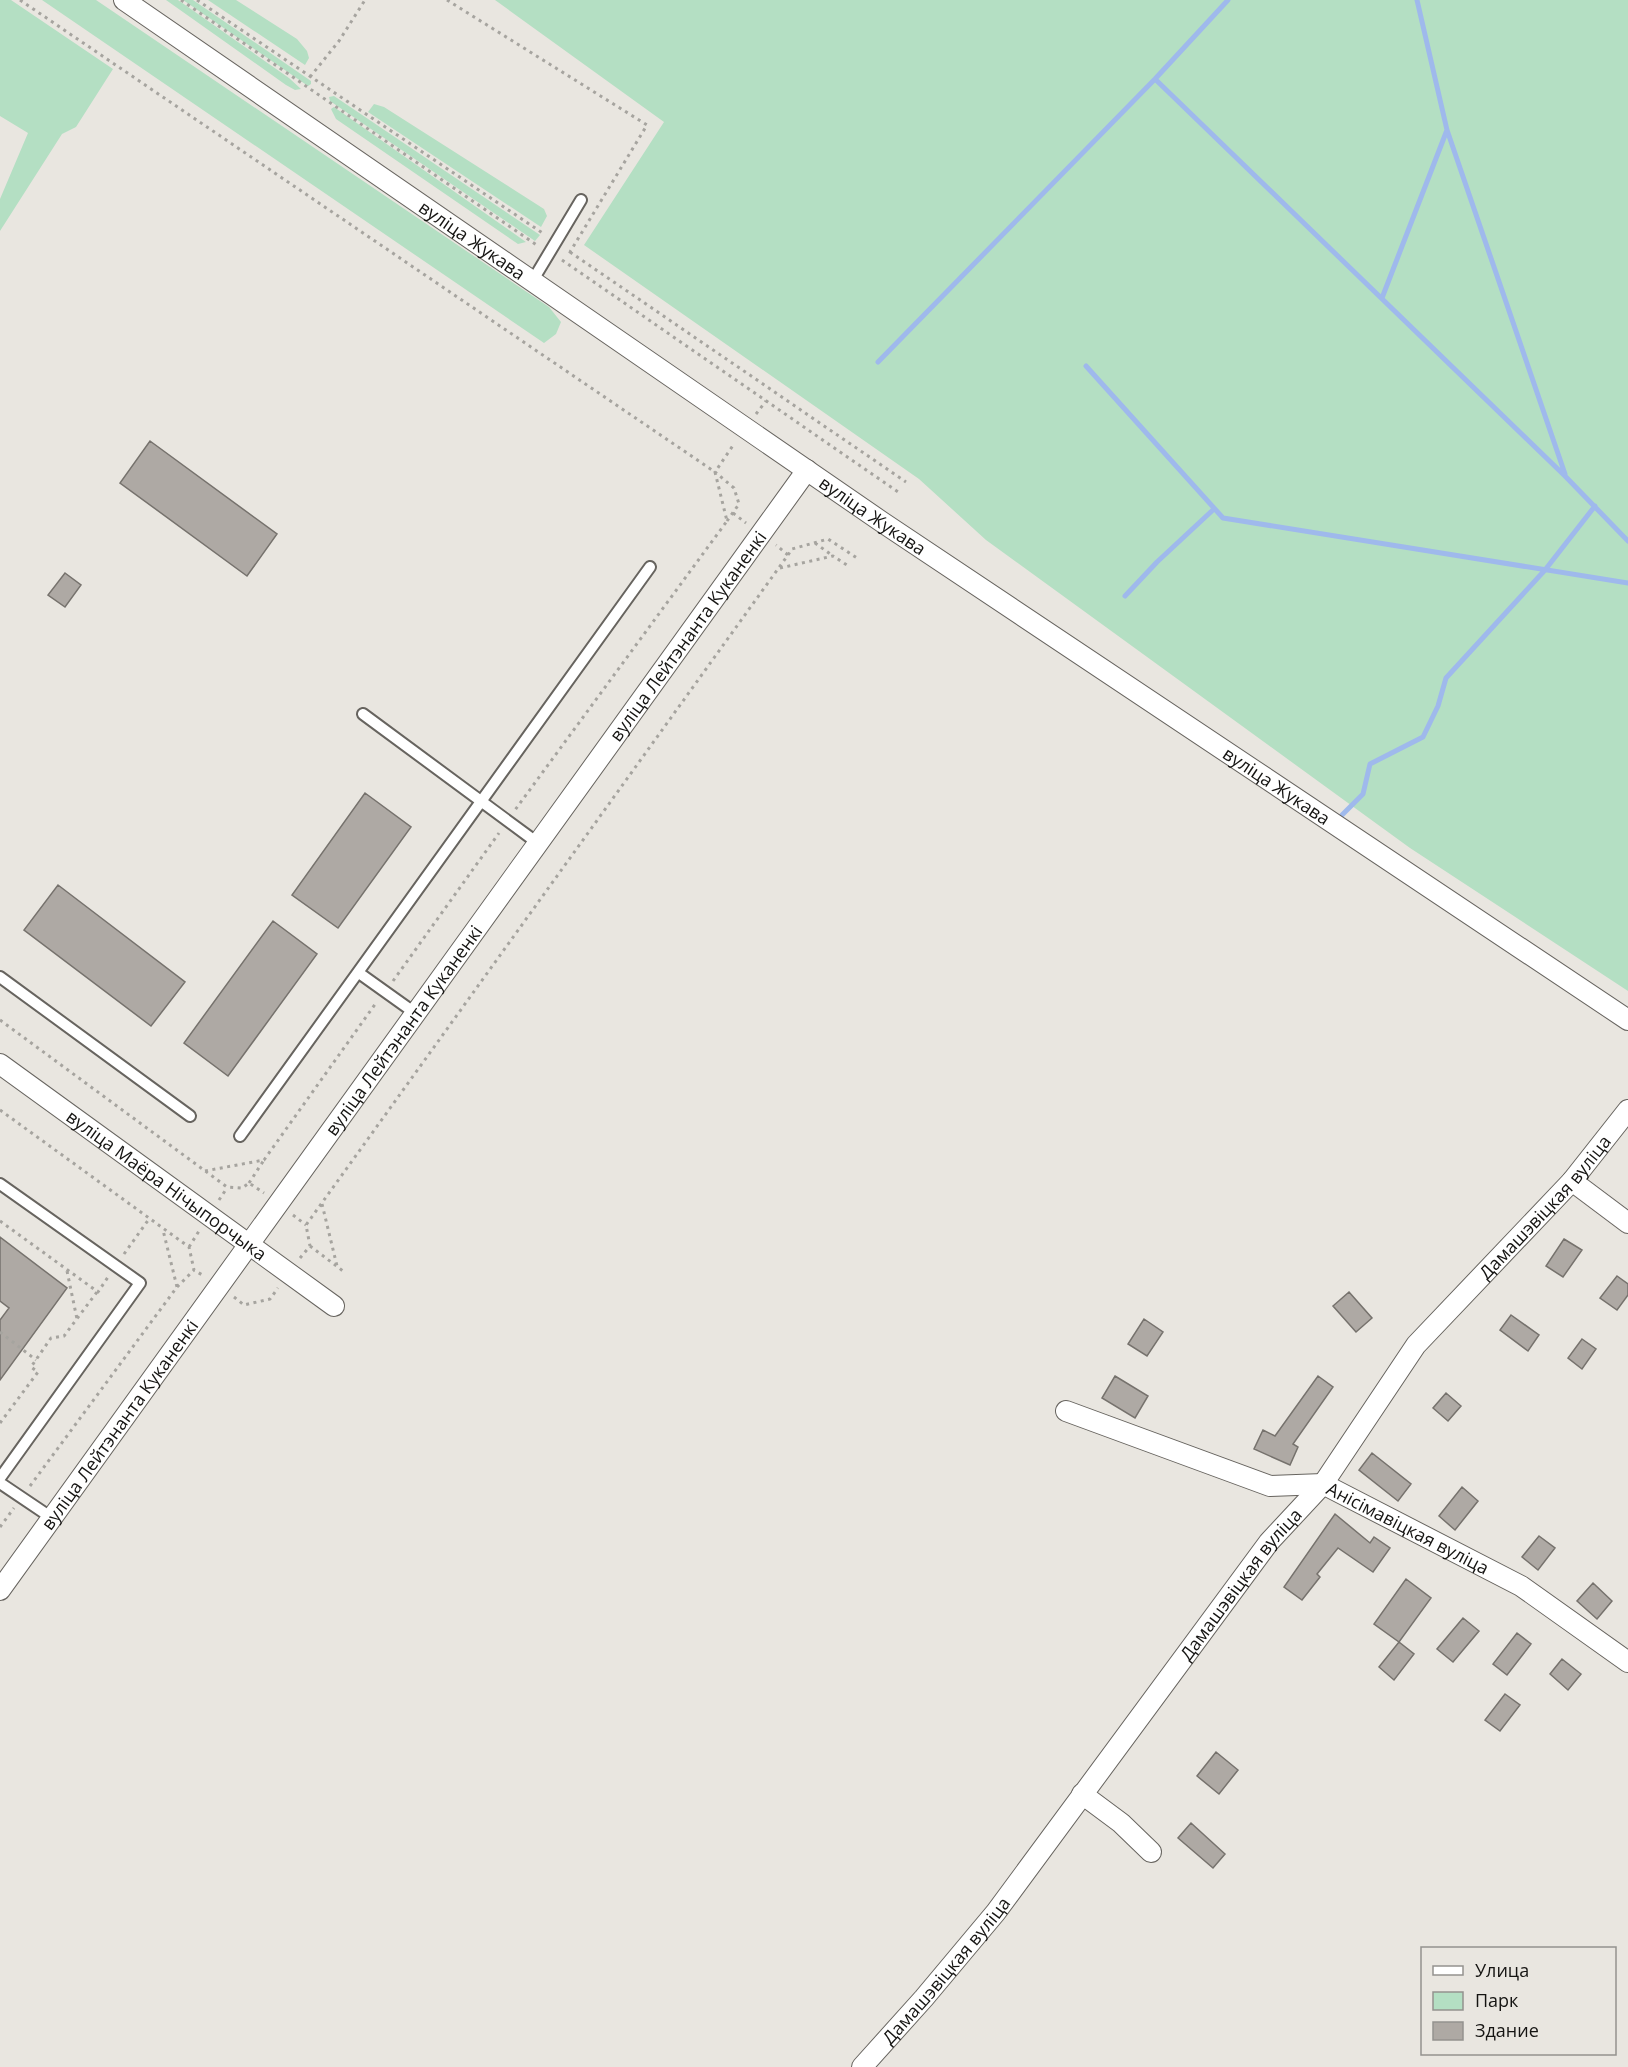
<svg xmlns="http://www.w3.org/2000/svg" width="1628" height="2067" font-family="'Open Sans',sans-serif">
	<rect width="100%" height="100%" fill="#e9e6e0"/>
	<path fill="#b4dfc3" d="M 0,0 L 11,0 L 113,69 L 76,127 L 62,134 L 0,231 L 0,199 L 28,133 L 0,116 Z
		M 42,0 L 96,0 L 549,307 L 561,322 L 556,334 L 544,343 Z
		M 166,0 L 178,0 L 289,78 L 301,89 L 295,90 L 286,85 Z
		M 183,0 L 193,0 L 295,70 L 311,81 L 311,84 L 308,86 Z
		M 208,0 L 236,0 L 297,39 L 307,51 L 309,58 L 305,65 Z
		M 495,0 L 1628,0 L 1628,991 L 1410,848 L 986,540 L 919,479 L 584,245 L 664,122 Z
		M 334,96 L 540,235 L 535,241 L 330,101 L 329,97 Z
		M 374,104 L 384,107 L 544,209 L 547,216 L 541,227 L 368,112 Z
		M 334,107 L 526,242 L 518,244 L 336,119 L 331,109 Z"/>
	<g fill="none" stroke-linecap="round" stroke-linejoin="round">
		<path stroke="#9fb9ec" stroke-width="5" d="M 1417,0 L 1447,130 L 1565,474
			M 1155,79 L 1565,476 L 1628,541
			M 1382,298 L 1447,130
			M 878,362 L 1155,79 L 1228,0
			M 1086,366 L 1223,518 L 1628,583
			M 1125,596 L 1157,562 L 1214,509
			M 1342,815 L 1363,794 L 1370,764 L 1423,737 L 1438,706 L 1446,678 L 1545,570 L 1595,506"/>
	</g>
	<path fill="#aea9a4" stroke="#76726d" stroke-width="1.5" d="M 150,441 L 277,534 L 247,576 L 120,483 Z
		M 65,573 L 81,585 L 65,607 L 48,595 Z
		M 365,793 L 411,827 L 338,928 L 292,895 Z
		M 58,885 L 185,982 L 151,1026 L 24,930 Z
		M 273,921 L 317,954 L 228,1076 L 184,1043 Z
		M 0,1237 L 67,1288 L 0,1380 L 0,1320 L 9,1308 L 0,1301 Z
		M 1564,1239 L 1582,1250 L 1563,1277 L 1546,1266 Z
		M 1617,1276 L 1628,1284 L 1628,1295 L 1617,1310 L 1600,1298 Z
		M 1349,1292 L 1372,1318 L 1356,1332 L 1333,1306 Z
		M 1511,1315 L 1539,1335 L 1528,1351 L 1500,1330 Z
		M 1144,1319 L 1163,1332 L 1147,1356 L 1128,1344 Z
		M 1582,1339 L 1596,1349 L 1582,1369 L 1568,1358 Z
		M 1115,1376 L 1148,1396 L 1135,1418 L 1102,1398 Z
		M 1318,1376 L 1333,1387 L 1293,1444 L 1298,1447 L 1290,1465 L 1254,1449 L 1263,1430 L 1275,1436 Z
		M 1446,1393 L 1461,1406 L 1448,1421 L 1433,1408 Z
		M 1372,1453 L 1411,1484 L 1398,1501 L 1359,1470 Z
		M 1462,1487 L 1478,1501 L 1455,1530 L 1439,1516 Z
		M 1335,1514 L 1370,1543 L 1374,1537 L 1390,1548 L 1373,1572 L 1338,1548 L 1317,1574 L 1320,1577 L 1302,1600 L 1284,1587 Z
		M 1539,1536 L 1555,1548 L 1538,1570 L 1522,1557 Z
		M 1406,1579 L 1431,1598 L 1399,1642 L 1374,1624 Z
		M 1593,1583 L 1612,1601 L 1597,1619 L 1577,1601 Z
		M 1463,1618 L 1479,1631 L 1453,1662 L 1437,1649 Z
		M 1517,1633 L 1531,1644 L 1507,1675 L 1493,1664 Z
		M 1399,1642 L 1414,1654 L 1394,1680 L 1379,1667 Z
		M 1562,1659 L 1581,1674 L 1568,1690 L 1550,1674 Z
		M 1505,1694 L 1520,1705 L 1500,1731 L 1485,1720 Z
		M 1216,1752 L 1238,1770 L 1219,1794 L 1197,1776 Z
		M 1191,1823 L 1225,1854 L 1213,1868 L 1178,1838 Z"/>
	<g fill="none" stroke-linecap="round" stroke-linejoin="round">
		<g stroke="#67645f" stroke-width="14">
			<path id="service" d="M 533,280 L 581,200
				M 363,714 L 539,844
				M 359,973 L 415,1013
				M 0,977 L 190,1116
				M 240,1136 L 650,567
				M 0,1184 L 140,1283 L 0,1478
				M 0,1483 L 52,1518"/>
		</g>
		<g stroke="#67645f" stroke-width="22">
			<g id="minor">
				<path id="s1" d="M 124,0 L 882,522 L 1628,1020"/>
				<path id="s2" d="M 0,1064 L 334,1306"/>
				<path d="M 1572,1181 L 1628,1223"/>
				<path id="s3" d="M 1066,1411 L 1270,1486 L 1323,1484 L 1521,1586 L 1628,1662"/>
				<path id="s4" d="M 0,1590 L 807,470"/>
				<path d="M 1082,1794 L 1121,1823 L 1151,1852"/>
				<path id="s5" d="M 862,2067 L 924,1998 L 996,1912 L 1269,1542 L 1323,1484 L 1416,1345 L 1572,1181 L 1628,1110"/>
			</g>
		</g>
		<path stroke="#a6a49f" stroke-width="3" stroke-dasharray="3 4.5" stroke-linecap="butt" d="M 20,0 L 715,472 L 727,521 L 515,810
			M 181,0 L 538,246
			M 197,0 L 544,234
			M 447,0 L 647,125 L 570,252 L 567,250
			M 310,77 L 339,41 L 365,0
			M 570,252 L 906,482
			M 562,260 L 901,494
			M 756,414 L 766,401
			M 733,513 L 746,523
			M 727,521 L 739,504 L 734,488 L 715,472 L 734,444
			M 815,543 L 833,556
			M 788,555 L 792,549 L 828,539 L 857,558
			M 780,568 L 833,556 L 850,567
			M 393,981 L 499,833
			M 0,1020 L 227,1187 L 242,1188 L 249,1183 L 264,1193
			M 0,1110 L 189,1247 L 194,1270 L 204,1276
			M 205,1171 L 264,1160 L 376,1003
			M 249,1183 L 264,1160
			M 219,1200 L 227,1188
			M 322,1204 L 337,1266
			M 293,1215 L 306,1225
			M 0,1221 L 98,1292 L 108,1277
			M 310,1246 L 343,1271
			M 189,1247 L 199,1231
			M 124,1254 L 149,1219
			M 300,1258 L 310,1246 L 306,1225 L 788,555 L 776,545
			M 67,1271 L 77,1319
			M 177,1287 L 194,1270
			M 234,1297 L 244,1305 L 270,1299 L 278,1288
			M 0,1332 L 36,1360
			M 0,1423 L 38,1372 L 31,1367 L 51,1338 L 64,1336 L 97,1292
			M 30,1486 L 177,1287 L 163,1230
			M 0,1527 L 14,1508"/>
		<use href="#service" stroke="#fff" stroke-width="10"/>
		<use href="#minor" stroke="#fff" stroke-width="20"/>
	</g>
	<g text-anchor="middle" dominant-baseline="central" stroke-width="4.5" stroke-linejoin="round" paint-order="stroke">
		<g font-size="18" fill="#151412" stroke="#e9e6e0">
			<text stroke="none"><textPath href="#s1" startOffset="423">вуліца Жукава</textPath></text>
			<text stroke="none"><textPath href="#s1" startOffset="909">вуліца Жукава</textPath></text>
			<text stroke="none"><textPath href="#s4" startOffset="1176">вуліца Лейтэнанта Куканенкі</textPath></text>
			<text stroke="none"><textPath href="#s1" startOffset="1395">вуліца Жукава</textPath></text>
			<text stroke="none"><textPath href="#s4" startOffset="690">вуліца Лейтэнанта Куканенкі</textPath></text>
			<text stroke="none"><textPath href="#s2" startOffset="206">вуліца Маёра Нічыпорчыка</textPath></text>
			<text stroke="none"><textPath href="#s5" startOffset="1100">Дамашэвіцкая вуліца</textPath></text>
			<text stroke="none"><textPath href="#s4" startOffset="204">вуліца Лейтэнанта Куканенкі</textPath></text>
			<text stroke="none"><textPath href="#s3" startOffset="366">Анісімавіцкая вуліца</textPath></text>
			<text stroke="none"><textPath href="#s5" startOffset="614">Дамашэвіцкая вуліца</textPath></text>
			<text stroke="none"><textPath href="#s5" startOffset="128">Дамашэвіцкая вуліца</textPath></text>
		</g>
	</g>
	<rect x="1421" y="1947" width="195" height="108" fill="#e9e6e0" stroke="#94928e" stroke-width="1.5"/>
	<rect x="1433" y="1966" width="30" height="9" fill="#ffffff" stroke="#94928e" stroke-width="1.5"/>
	<text x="1475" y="1977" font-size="18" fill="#151412">Улица</text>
	<rect x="1433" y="1992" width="30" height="18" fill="#b4dfc3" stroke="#94928e" stroke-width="1.5"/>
	<text x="1475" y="2007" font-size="18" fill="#151412">Парк</text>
	<rect x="1433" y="2022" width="30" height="18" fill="#aea9a4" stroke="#94928e" stroke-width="1.5"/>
	<text x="1475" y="2037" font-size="18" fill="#151412">Здание</text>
</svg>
